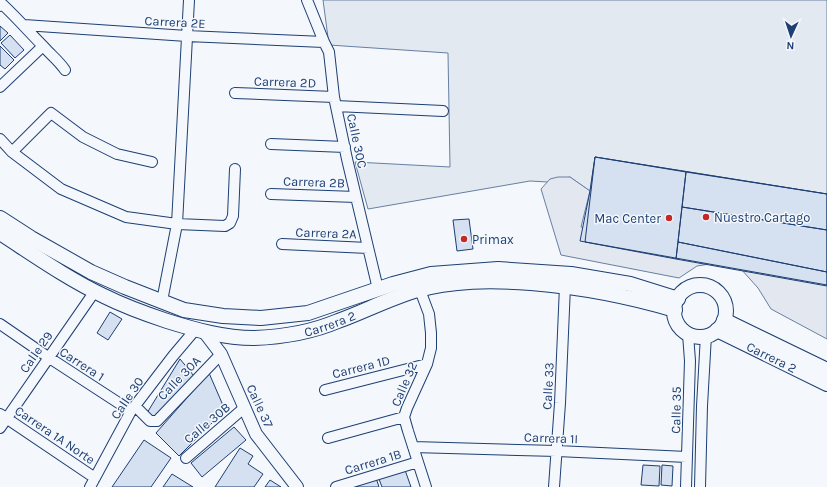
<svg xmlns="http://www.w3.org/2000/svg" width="827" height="487" font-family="Karla,sans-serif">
	<rect width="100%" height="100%" fill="#f4f7fb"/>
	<path fill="#e3e9f0" stroke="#687fa3" d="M 323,0 L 827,0 L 827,194 L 595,157 L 590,191 L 570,177 L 548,182 L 530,181 L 368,209 L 355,162 L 450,167 L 448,53 L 329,45 Z"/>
	<path fill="#e3e8f0" stroke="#687fa3" d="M 558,177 L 570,177 L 590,191 L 581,227 L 827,280 L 827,339 L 771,309 L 758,288 L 741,269 L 716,263 L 697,266 L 679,278 L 561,255 L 541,189 L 550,179 Z"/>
	<path fill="#d5e0f0" stroke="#1d3f73" d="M 0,26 L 8,33 L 0,41 Z
		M 10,35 L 24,50 L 15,58 L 1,43 Z
		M 0,46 L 14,60 L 5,69 L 0,65 Z
		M 595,157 L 827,194 L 827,285 L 580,241 L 590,191 Z
		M 595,157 L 686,172 L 676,259 L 585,242 Z
		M 686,172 L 827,194 L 827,230 L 682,207 Z
		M 682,207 L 827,230 L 827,272 L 678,242 Z
		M 469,219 L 473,249 L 457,251 L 453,220 Z
		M 678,242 L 827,272 L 827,286 L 676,259 Z
		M 110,312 L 122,319 L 108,340 L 97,333 Z
		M 180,359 L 194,376 L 154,419 L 147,413 Z
		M 209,373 L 225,410 L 179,456 L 156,433 Z
		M 234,427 L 246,440 L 202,477 L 191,463 Z
		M 144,440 L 171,458 L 151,487 L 112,487 Z
		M 240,448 L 253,456 L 248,464 L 263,474 L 254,487 L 215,487 Z
		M 643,465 L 660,466 L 659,486 L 641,485 Z
		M 662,465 L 673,466 L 672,486 L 661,485 Z
		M 405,470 L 411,487 L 382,487 L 379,479 Z
		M 172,474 L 193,487 L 163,487 Z
		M 376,478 L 379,487 L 358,487 L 357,485 Z
		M 270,480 L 281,487 L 265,487 Z"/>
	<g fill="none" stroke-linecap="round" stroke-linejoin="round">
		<g stroke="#1d3f73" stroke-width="12">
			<path id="minor" d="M 307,0 L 324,42 L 329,52 L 334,97 L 347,159 L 378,289
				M 0,6 L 2,4 C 17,18 30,33 44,47 C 51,55 59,61 65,70
				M 24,25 L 187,36 L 324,42
				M 0,87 L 43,46
				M 235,93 L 334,97
				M 336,106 L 443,111
				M 0,139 L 12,152 L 61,189 L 126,217 L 177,224 L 225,226 L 230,223 L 233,216 L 235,169
				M 271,144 L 345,147
				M 12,152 L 51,113 L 83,137 L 117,154 L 152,162
				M 271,194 L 356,197
				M 282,244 L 368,248
				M 420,290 L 429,314 L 431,333 L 431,348 L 427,364 L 407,408 L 404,417 L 408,431 L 426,487
				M 162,301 L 177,224 L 189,0
				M 0,324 L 48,357 L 131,411
				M 325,390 L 427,364
				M 135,406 L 150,421 L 157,421 L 221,354
				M 0,414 L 95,478
				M 0,428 L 95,291
				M 328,438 L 404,417
				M 413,447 L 557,451 L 687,457
				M 186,458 L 244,408
				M 90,487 L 131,411 L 173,356 L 195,330
				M 336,487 L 418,462
				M 554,487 L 560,403 L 565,286
				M 686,487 L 690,361 L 688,334
				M 700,487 L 702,406 L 706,335"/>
		</g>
		<g stroke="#1d3f73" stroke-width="14">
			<path id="tertiary" d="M 205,333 L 221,354 L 256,434 L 297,487"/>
		</g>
		<g stroke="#1d3f73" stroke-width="16">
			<g id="secondary">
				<path d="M 0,218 L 31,238 L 91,272 L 125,287 L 184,310 L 223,316 L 261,318 L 308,313 L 393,284 L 431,274 L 498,269 L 571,274 L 630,284 L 678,299"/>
				<path id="s1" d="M 0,233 C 34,255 68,279 104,296 C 124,306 146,314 167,321 C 196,330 224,338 254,338 C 283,337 312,332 338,321 C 363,312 388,299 414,291 C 453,280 492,280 531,283 C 580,287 628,296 675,310"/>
				<circle cx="700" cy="311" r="26"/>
				<path d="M 724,320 L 827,370"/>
				<path id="s2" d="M 717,330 L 827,384"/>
			</g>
		</g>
		<use href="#minor" stroke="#f4f7fb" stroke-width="10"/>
		<use href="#tertiary" stroke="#f4f7fb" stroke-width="12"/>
		<use href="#secondary" stroke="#f4f7fb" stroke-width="14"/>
	</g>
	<g fill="#c62828" stroke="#f4f7fb" stroke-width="1.5">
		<circle cx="706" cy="217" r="4"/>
		<circle cx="669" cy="218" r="4"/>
		<circle cx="464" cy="239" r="4"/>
	</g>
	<g text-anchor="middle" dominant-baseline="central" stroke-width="3" stroke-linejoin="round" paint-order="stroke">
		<g font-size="13" fill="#1d3f73" stroke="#f4f7fb">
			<text transform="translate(175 22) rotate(3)">Carrera 2E</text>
			<text transform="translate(285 82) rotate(2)">Carrera 2D</text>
			<text transform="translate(357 141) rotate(78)">Calle 30C</text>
			<text transform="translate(314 182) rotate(2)">Carrera 2B</text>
			<text transform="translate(326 233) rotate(2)">Carrera 2A</text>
			<text stroke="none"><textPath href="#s1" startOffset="356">Carrera 2</textPath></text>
			<text transform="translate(36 352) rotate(-55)">Calle 29</text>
			<text stroke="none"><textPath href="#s2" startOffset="61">Carrera 2</textPath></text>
			<text transform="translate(82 364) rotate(33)">Carrera 1</text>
			<text transform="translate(361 367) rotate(-14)">Carrera 1D</text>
			<text transform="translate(179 378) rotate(-46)">Calle 30A</text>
			<text transform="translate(404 384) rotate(-67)">Calle 32</text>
			<text transform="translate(548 386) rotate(-87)">Calle 33</text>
			<text transform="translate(127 398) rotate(-56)">Calle 30</text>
			<text transform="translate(260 406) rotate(65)">Calle 37</text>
			<text transform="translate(676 410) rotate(-89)">Calle 35</text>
			<text transform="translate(207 423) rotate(-40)">Calle 30B</text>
			<text transform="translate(55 435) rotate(34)">Carrera 1A Norte</text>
			<text transform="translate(551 438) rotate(2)">Carrera 1I</text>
			<text transform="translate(373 462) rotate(-17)">Carrera 1B</text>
		</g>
		<g font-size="13" fill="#1d3f73" stroke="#f4f7fb" text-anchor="start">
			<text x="714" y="217">Nuestro Cartago</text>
			<text x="661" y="218" text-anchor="end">Mac Center</text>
			<text x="472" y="239">Primax</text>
		</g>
	</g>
	<g transform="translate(791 36) rotate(183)" stroke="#f4f7fb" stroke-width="3" paint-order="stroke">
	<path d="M0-3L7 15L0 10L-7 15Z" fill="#1d3f73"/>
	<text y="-6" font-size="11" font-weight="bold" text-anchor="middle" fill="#1d3f73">N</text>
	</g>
</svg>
